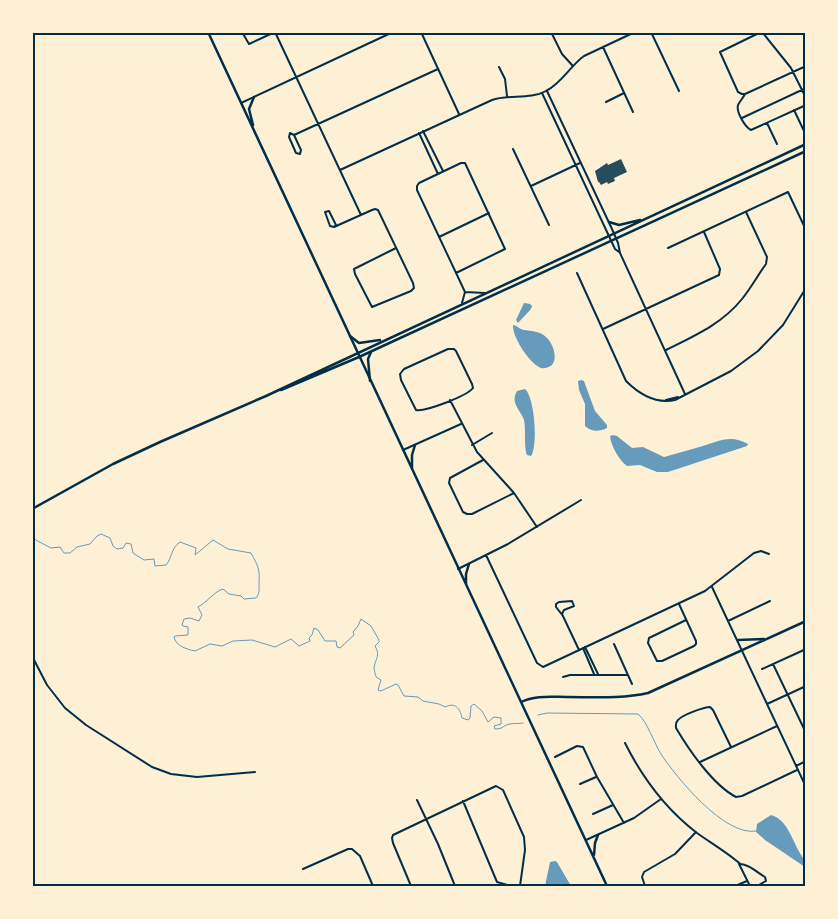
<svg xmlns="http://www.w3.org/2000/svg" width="838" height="919" font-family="'Source Sans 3',sans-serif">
	<rect width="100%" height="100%" fill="#fdf0d5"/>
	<path fill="#669bbc" d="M 524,303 L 530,304 L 532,306 L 531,309 L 518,323 L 516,320 Z
		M 513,325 C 518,326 519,329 524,330 C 531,331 540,331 546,337 C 553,343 558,358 552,365 C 549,367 545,369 541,368 C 530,364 512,337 513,325 Z
		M 581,380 L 584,381 L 585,384 L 595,411 L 607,425 L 607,428 C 599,432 592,432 585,426 L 585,404 L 579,390 L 578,381 Z
		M 525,389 C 535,398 538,446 531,456 L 527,455 L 526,452 C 524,442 526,430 524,420 C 520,409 510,403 517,391 Z
		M 613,435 L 617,436 L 632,448 L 643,447 L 664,457 C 678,453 693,449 706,445 C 722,440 732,435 748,444 L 747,446 L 668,472 L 657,472 L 640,465 L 627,466 C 619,460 611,446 610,436 Z
		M 771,815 C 790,820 793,847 805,860 L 805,867 L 765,840 L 756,832 L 757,824 Z
		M 555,861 L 557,862 L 571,886 L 545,886 L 550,862 Z"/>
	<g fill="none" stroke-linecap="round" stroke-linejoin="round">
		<path stroke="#669bbc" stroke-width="1" d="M 32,538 L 51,548 L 60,547 L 64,553 L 70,553 L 77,547 L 90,544 L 97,536 L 101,534 L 110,538 L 113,546 L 117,549 L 123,548 L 126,543 L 131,544 L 133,553 L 144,560 L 154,559 L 155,566 L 166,565 C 172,558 171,548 180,542 L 196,548 L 195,555 L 213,540 L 228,549 L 251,553 C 258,566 260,569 259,583 C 259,590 260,593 256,598 L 244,599 L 241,596 L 229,594 L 223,589 C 215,591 207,602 198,607 L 202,615 L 199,621 L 190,618 L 184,619 L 182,625 L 183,626 L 188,627 L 188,635 L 175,636 L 174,637 C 176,646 186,649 195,651 L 210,644 L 222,646 L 233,641 L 252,640 L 275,647 L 291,639 L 299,646 L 310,641 L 309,638 L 312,635 L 314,628 L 318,630 L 325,641 L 336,641 L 337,647 L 340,648 L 354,635 L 353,632 L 358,626 L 361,619 L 371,626 L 379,640 L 379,642 L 375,646 C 381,656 375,659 374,668 C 374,670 376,676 376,677 L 381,680 L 378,690 L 381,691 L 396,684 L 398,685 L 404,696 L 418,697 L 423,701 L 439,704 L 445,707 C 455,702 460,708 462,718 L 468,720 L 470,718 L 471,706 L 474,704 L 482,711 L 488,722 L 494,717 L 501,718 L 501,724 L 494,726 L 495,729 C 504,729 503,725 510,724 C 515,723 518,724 523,723
			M 538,715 L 547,713 L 638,714 C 647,721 654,743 661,754 C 676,777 725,837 756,831"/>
	</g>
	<path fill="#264d5e" d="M 621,159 L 627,172 L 614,178 L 615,181 L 608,184 L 607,182 L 601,185 L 599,182 L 598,182 L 595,171 L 607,163 L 608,165 Z"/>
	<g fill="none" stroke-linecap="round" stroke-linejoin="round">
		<path stroke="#003049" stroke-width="2" d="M 242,32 L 249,44 L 275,32
			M 275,32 L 361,215
			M 421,32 L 459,114
			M 551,32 L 562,54 L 572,65
			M 651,32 L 679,91
			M 761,32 L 720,52 L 738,92 L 742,94 L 745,94 L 806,66
			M 762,32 L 791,68 L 806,98
			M 603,47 L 633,112
			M 499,67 L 505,79 L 507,96
			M 547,91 L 612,229 L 618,243 L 620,253 L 685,394
			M 542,93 L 615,249 L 619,252
			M 745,94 C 743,98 740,101 738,105 C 736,112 745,127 751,130 L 806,105
			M 606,102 L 624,93
			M 241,103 L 393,32
			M 794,110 L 804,131
			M 742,118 L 806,88
			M 767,123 L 777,144
			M 423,131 L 443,171
			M 290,133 L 294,135 L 301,150 L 300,154 L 296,153 L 289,137 Z
			M 419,133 L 438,174
			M 294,135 L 438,69
			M 513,149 L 549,225
			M 340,170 L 492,100 C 509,94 530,100 546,91 C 562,83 570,66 584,56 L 635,32
			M 531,186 L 580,163
			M 329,211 L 336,225 L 334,227 L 330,226 L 325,212 Z
			M 334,227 L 372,210 L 375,209 L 378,210 L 413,283 L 414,288 L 411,291 L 372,307 L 355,274 L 354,269 L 396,248
			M 439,237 L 489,213
			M 668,248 L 788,192 L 806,230
			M 456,273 L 505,249 L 465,163 L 461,163 L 419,183 L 417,186 L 417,190 L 465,292 L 462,303
			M 577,273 L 626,381 C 639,394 656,404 675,400 L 731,371 L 758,351 L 783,325 L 806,288
			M 465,292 L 485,293
			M 603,329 L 719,275 L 720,269 L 704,232
			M 448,349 L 454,349 L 456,351 L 472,384 L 473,388 C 467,396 425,412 416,410 L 401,380 L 400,374 L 404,369 Z
			M 666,350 C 694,336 722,324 742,299 C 751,288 758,275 766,264 L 767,257 L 746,212
			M 450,400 L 477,452 L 514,493 L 537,527
			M 666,400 L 678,397
			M 472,445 L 492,433
			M 403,450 L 461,424
			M 483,460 L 450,478 L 449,483 L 463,512 L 467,514 L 472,514 L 514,493
			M 486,555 L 537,663 L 543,667 L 705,591 L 754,553 L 761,551 L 769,554
			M 458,569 L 508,544 L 581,500
			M 712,587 L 806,787
			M 679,604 L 696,641 L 696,644 L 694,646 L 662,661 L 657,661 L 648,643 L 649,638 L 686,620
			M 563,616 L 556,607 L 556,604 L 559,602 L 572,601 L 574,606 L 564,610 L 562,614 L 579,650
			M 728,621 L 770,601
			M 614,644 L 632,684
			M 585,647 L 598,674
			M 583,648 L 594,674
			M 32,656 L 47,685 L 65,708 L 86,725 L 152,767 L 171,774 L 197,777 L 255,772
			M 773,664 L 806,733
			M 762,669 L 806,649
			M 563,677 L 570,675 L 628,675
			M 767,704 L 806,686
			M 625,743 C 642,777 667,810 697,833 C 711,843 725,851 738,862 C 742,866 740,863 745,865 C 752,867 758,873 765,877 L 766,881 L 757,886
			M 731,747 L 713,710 L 710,707 C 704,707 682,715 678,720 C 675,723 676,725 676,728 C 689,750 713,785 736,797 L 742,796 L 797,770
			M 555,757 L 577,746 L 583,747 L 597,777 L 624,823
			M 700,762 L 777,726
			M 796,766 L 806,761
			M 580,784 L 596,777
			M 417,800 L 438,844 L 455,886
			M 463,801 L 497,882 L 511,886
			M 593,814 L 613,805
			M 586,840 L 634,818 L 661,799
			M 739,864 L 750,886
			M 303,869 L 348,849 L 352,849 L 360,856 L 373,886
			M 411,886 L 393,843 L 392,838 L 393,835 L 496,786 L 503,790 L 524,837 L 525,850 L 520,886
			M 645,886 L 642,877 L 644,872 L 675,854 L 696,832
			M 735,886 L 747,881"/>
		<path stroke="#003049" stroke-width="2.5" d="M 208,32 L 607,886
			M 253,125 L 249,109 L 254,97
			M 412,469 L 412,455 L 415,445
			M 466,584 L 466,574 L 469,564
			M 738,640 L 764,639
			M 521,702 C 535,695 551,697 567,697 C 593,697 622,699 648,693 L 806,621
			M 594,855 L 595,843 L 598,835"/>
		<path stroke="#003049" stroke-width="2.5" d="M 609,222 L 619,225 L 640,220
			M 350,336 L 359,343 L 380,340
			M 370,381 L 368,359 L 371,352
			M 281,390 L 359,357 L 806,151
			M 32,509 L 113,464 L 160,442 L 266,396 L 806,144"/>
	</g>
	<rect width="838" height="919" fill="none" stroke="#fdf0d5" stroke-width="68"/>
	<rect x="34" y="34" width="770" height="851" fill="none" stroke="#003049" stroke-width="2"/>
</svg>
